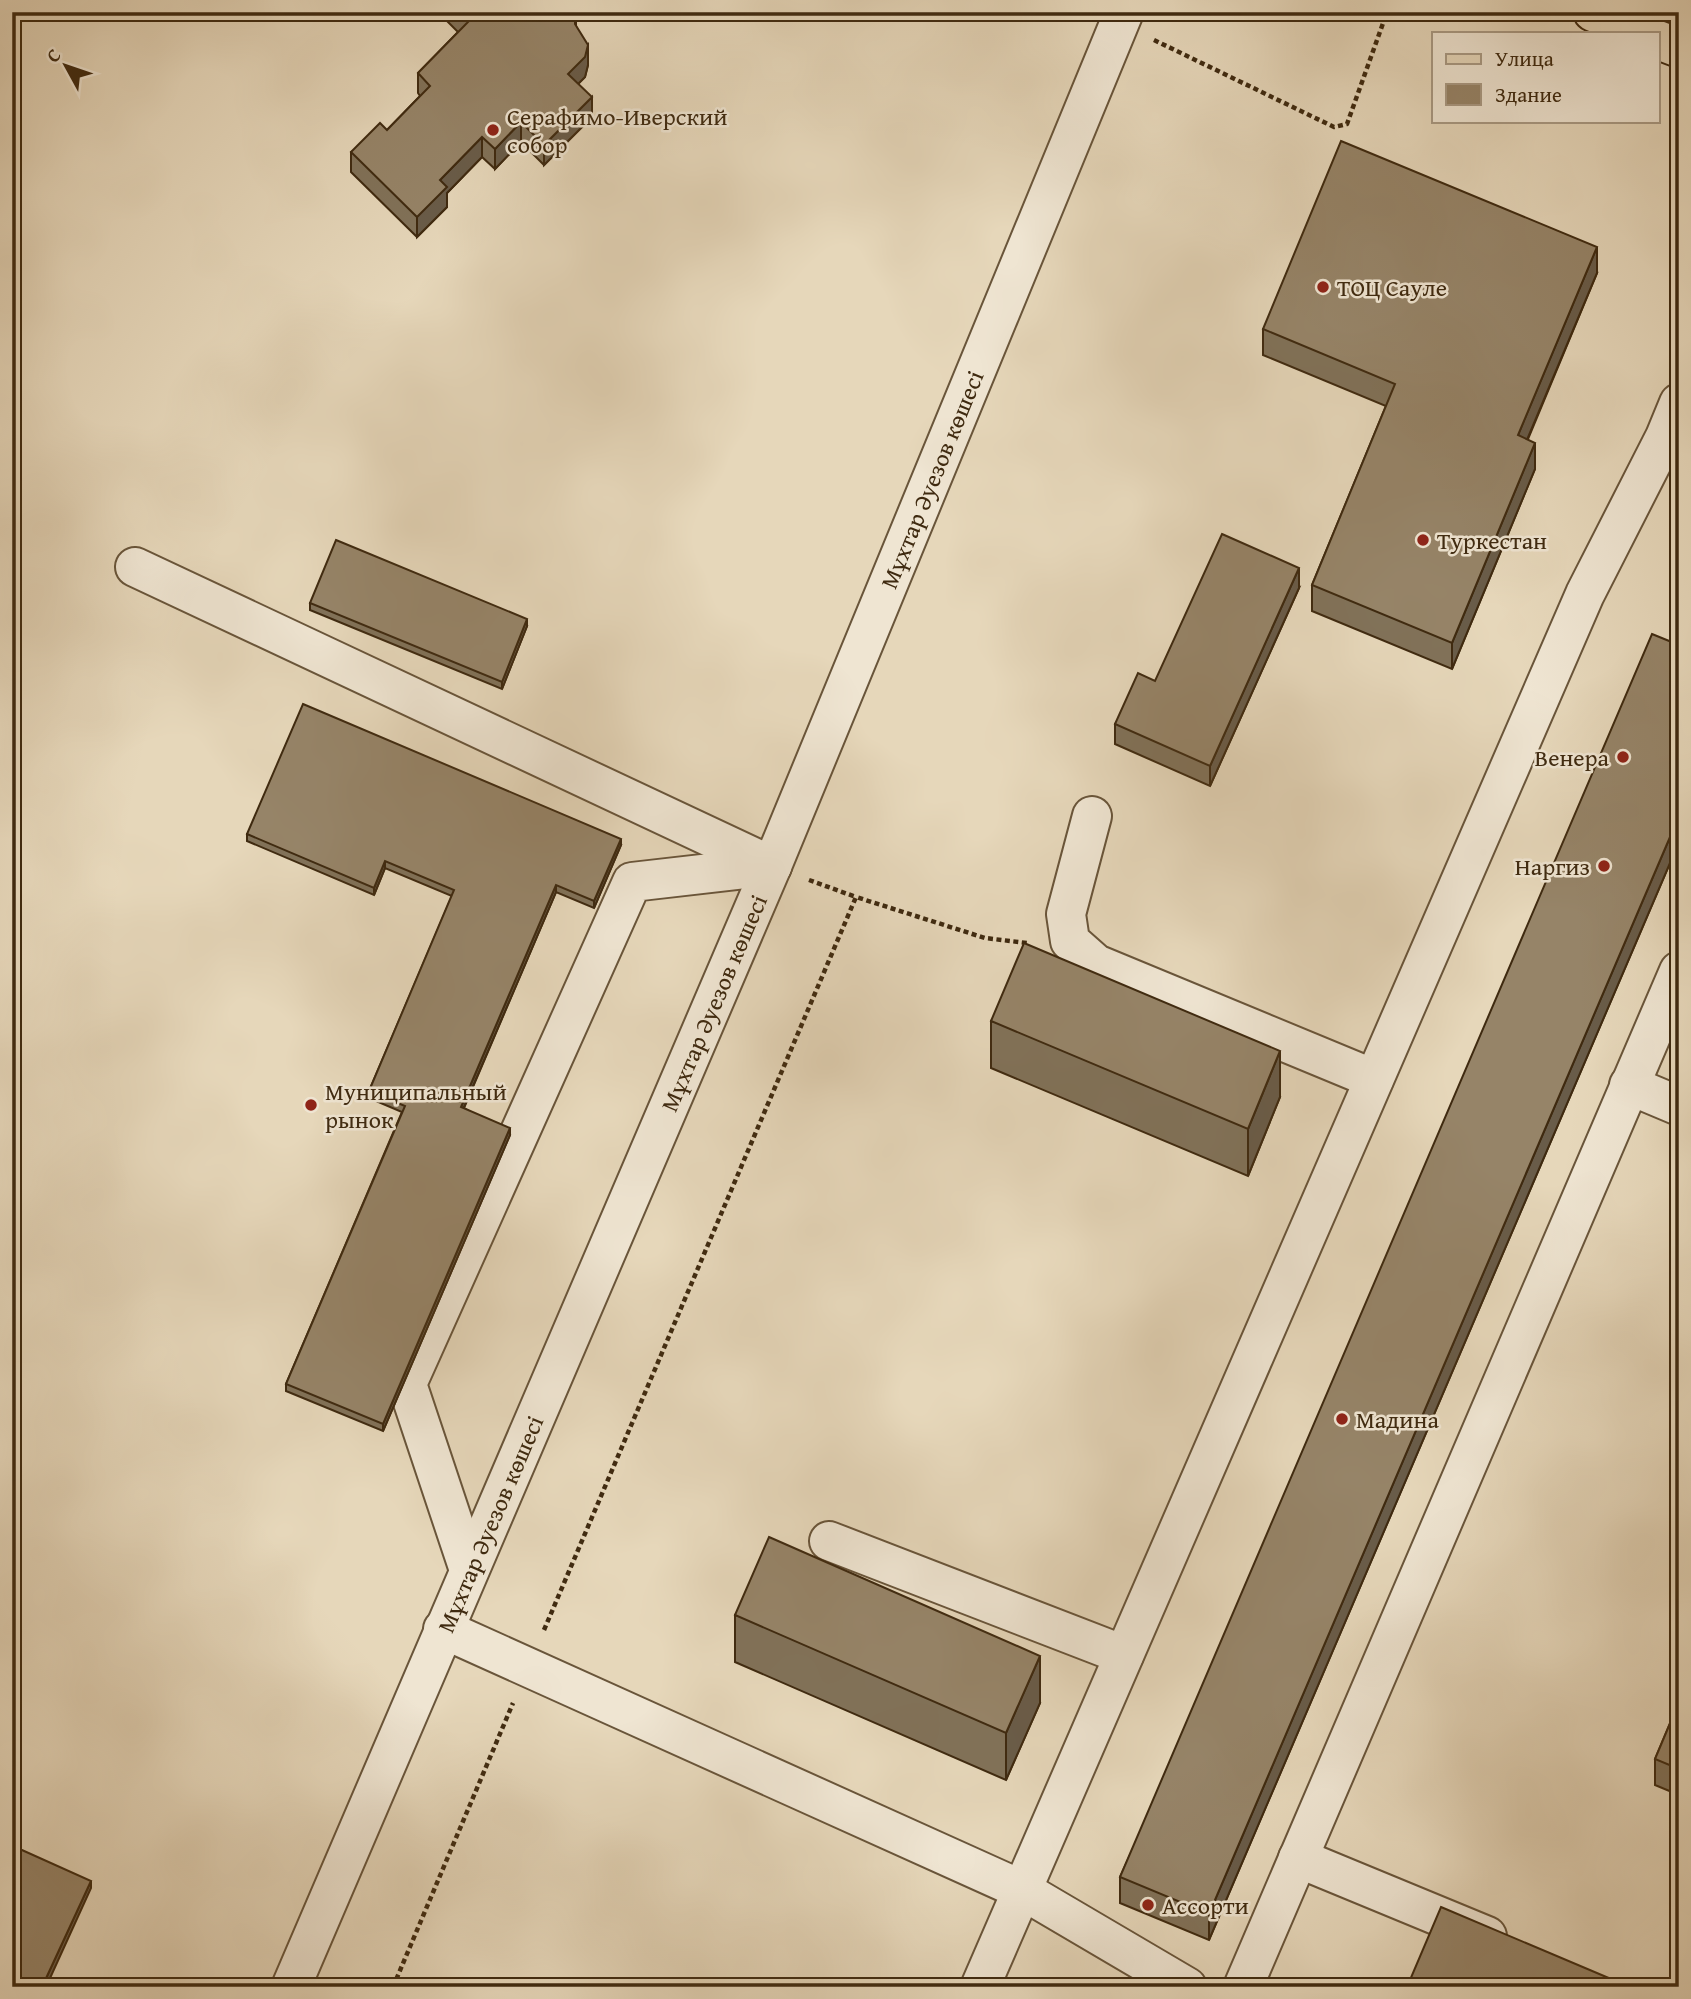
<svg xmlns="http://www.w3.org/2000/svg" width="1691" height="1999" font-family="'Gentium Book Plus',serif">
	<rect width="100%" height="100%" fill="#e6d7ba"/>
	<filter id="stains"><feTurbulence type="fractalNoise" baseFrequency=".00286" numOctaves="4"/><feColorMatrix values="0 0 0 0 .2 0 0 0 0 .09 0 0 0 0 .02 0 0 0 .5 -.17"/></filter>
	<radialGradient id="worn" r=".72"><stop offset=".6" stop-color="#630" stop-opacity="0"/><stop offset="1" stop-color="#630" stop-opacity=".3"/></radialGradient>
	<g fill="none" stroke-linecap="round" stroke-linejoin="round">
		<g stroke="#69553a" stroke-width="42">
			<g id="minor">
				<path d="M 135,567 L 772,866"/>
				<path d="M 1092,816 L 1066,914 L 1070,941 L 1096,964 L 1374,1079"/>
				<path d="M 1629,1085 L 1679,1106"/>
				<path d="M 829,1541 L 1124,1655"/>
				<path d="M 469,1570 L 407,1384 L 632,882 L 772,866"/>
				<path d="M 443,1629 L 1022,1890 L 1187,1987"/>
				<path d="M 1298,1858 L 1487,1936"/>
				<path id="s1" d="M 291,1987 L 772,866 L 1124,12"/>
				<path d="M 980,1987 L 1585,594 L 1665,437 L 1679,403"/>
				<path d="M 1243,1987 L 1679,971"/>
			</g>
		</g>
		<g stroke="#3f2a10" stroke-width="42">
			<path id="major" d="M 1593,12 L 1643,33
				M 1658,40 L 1679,48"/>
		</g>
		<path stroke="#3f2a10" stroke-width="4.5" stroke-dasharray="5 3.5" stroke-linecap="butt" d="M 1154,40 L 1334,127 L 1347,124 L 1387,12
			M 809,880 L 856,897
			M 544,1630 L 856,897 L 985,938 L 1027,943
			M 393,1987 L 513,1703"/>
		<use href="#minor" stroke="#efe5d2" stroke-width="38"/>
		<use href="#major" stroke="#e6d7ba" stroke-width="38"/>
	</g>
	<path fill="#817259" stroke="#3f2a10" stroke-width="2" d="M 438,12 L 576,12 L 576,26 L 588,65 L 585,77 L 578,84 L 592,117 L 544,165 L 521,142 L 495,169 L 482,157 L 447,193 L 447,207 L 417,237 L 351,172 L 351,152 L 387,130 L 420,96 L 418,93 L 418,73 L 458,32 Z
		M 1597,273 L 1528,439 L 1535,469 L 1452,669 L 1312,611 L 1312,585 L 1386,406 L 1263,355 L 1263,329 Z
		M 1299,588 L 1210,786 L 1115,744 L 1115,724 L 1155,681 Z
		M 310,603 L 527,626 L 502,689 L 310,610 Z
		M 1679,645 L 1679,842 L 1209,1940 L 1120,1903 L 1120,1877 Z
		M 247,834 L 621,845 L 594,908 L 556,892 L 464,1108 L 510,1135 L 383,1431 L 286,1391 L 286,1384 L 402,1112 L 369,1098 L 369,1091 L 452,896 L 385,868 L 374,895 L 247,841 Z
		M 991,1021 L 1280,1097 L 1248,1176 L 991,1068 Z
		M 735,1615 L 1040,1703 L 1006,1780 L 735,1662 Z
		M 1679,1702 L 1679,1795 L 1655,1785 L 1655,1759 Z"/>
	<path fill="#695c49" stroke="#3f2a10" stroke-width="2" d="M 588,45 L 588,65 L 585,77 L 568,94 L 568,74 Z
		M 592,97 L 592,117 L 544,165 L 544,145 Z
		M 521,122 L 521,142 L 495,169 L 495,149 Z
		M 482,137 L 482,157 L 447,193 L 447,207 L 417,237 L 417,217 L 440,180 Z
		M 1597,247 L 1597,273 L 1518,461 L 1518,435 Z
		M 1535,443 L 1535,469 L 1452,669 L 1452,643 Z
		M 1299,568 L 1299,588 L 1210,786 L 1210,766 Z
		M 527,619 L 527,626 L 502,689 L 502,682 Z
		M 1679,816 L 1679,842 L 1209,1940 L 1209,1914 Z
		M 621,839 L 621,845 L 594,908 L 594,901 Z
		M 385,861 L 385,868 L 374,895 L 374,888 Z
		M 556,885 L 556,892 L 461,1114 L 461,1107 Z
		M 1280,1051 L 1280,1097 L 1248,1176 L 1248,1129 Z
		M 510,1128 L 510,1135 L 383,1431 L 383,1424 Z
		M 1040,1656 L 1040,1703 L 1006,1780 L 1006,1733 Z
		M 91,1881 L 91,1888 L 46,1987 L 42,1987 Z"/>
	<path fill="#968468" stroke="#3f2a10" stroke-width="2" d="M 458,12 L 575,12 L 575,24 L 588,45 L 585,57 L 568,74 L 592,97 L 544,145 L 521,122 L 495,149 L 482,137 L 440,180 L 447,187 L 417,217 L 351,152 L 380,123 L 387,130 L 430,86 L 418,73 L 468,22 Z
		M 1341,141 L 1597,247 L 1518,435 L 1535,443 L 1452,643 L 1312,585 L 1395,384 L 1263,329 Z
		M 1222,534 L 1299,568 L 1210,766 L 1115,724 L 1138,673 L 1155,681 Z
		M 336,540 L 527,619 L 502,682 L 310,603 Z
		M 1652,634 L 1679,645 L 1679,816 L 1209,1914 L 1120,1877 Z
		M 303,704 L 621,839 L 594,901 L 556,885 L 461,1107 L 510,1128 L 383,1424 L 286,1384 L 405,1106 L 369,1091 L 454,890 L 385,861 L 374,888 L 247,834 Z
		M 1024,943 L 1280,1051 L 1248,1129 L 991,1021 Z
		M 769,1537 L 1040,1656 L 1006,1733 L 735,1615 Z
		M 1679,1702 L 1679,1769 L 1655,1759 Z
		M 13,1846 L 91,1881 L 42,1987 L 12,1987 L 12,1849 Z
		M 1441,1907 L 1630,1987 L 1407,1987 Z"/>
	<g fill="#8f2418" stroke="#efe5d2" stroke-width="2.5">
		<circle cx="493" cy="130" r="7"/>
		<circle cx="1323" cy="287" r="7"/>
		<circle cx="1423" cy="540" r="7"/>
		<circle cx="1623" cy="757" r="7"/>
		<circle cx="1604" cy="866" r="7"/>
		<circle cx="311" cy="1105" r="7"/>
		<circle cx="1342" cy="1419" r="7"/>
		<circle cx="1148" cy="1905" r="7"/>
	</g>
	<g text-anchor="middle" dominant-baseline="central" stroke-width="5" stroke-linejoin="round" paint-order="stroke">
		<g font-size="24" fill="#3f2a10" stroke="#efe5d2" text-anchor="start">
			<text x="507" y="116">Серафимо-Иверский<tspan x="507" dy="28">собор</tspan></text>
			<text x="1337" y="287">ТОЦ Сауле</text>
			<text x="1437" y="540">Туркестан</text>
			<text x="1609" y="757" text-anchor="end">Венера</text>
			<text x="1590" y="866" text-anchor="end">Наргиз</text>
			<text x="325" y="1091">Муниципальный<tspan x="325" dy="28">рынок</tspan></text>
			<text x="1356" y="1419">Мадина</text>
			<text x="1162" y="1905">Ассорти</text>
		</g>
		<g font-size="24" fill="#3f2a10" stroke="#efe5d2">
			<text stroke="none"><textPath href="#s1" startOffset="1638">Мұхтар Әуезов көшесі</textPath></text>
			<text stroke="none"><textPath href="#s1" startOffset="1071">Мұхтар Әуезов көшесі</textPath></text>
			<text stroke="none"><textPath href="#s1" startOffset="504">Мұхтар Әуезов көшесі</textPath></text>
		</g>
	</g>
	<rect width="1691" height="1999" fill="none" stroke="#e6d7ba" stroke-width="42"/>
	<rect x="14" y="14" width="1663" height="1971" fill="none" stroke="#3f2a10" stroke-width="3.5"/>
	<rect x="21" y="21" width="1649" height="1957" fill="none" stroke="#3f2a10" stroke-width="2"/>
	<rect x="1432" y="32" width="228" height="91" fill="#efe5d2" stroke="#a99a84" stroke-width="2"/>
	<rect x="1446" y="54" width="35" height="10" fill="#e6d7ba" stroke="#a99a84" stroke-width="2"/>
	<text x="1495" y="66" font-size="21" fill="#3f2a10">Улица</text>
	<rect x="1446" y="84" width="35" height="21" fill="#968468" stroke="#a99a84" stroke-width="2"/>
	<text x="1495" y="102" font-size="21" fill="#3f2a10">Здание</text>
	<g transform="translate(66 66) rotate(310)" stroke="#efe5d2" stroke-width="5" paint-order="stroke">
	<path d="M0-5L12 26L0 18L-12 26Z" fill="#3f2a10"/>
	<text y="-10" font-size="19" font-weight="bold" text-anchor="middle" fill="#3f2a10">С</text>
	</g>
	<rect width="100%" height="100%" filter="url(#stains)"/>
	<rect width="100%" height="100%" fill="url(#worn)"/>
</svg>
